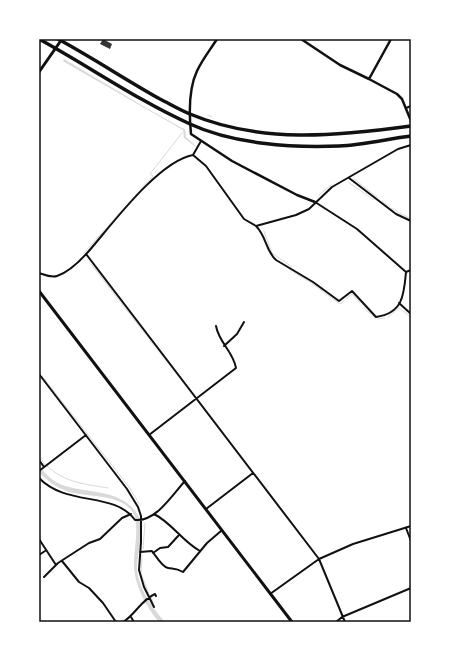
<svg xmlns="http://www.w3.org/2000/svg" width="450" height="661" font-family="Barlow,sans-serif">
	<rect width="100%" height="100%" fill="#fff"/>
	<path fill="#d9d9d9" d="M 64,59 L 148,109 L 182,128 L 185,129 L 186,137 L 196,146 L 196,147 L 184,138 L 183,130 L 73,67 L 63,61 Z
		M 86,258 L 95,268 L 193,397 Z
		M 39,466 C 45,473 51,480 60,484 C 84,494 119,488 136,512 C 147,527 137,551 137,568 C 138,588 152,607 165,622 L 159,622 C 147,608 135,586 134,567 C 133,553 141,522 132,511 C 119,494 88,497 69,492 C 57,488 47,481 39,472 Z"/>
	<g fill="none" stroke-linecap="round" stroke-linejoin="round">
		<path stroke="#d9d9d9" stroke-width="1" d="M 208,115 L 212,117
			M 354,179 L 377,197
			M 348,182 L 374,200
			M 319,195 L 331,185
			M 382,201 L 389,206
			M 391,208 L 411,219
			M 264,231 L 272,253 L 292,267
			M 83,254 L 153,176 L 150,174 L 182,133
			M 289,269 L 313,284 L 340,304 L 344,301
			M 346,299 L 352,294 L 360,303
			M 364,308 L 375,318
			M 388,317 L 399,308 L 411,317
			M 378,319 L 385,318
			M 39,371 L 40,372
			M 42,376 L 129,487 L 140,505
			M 40,457 L 45,465
			M 47,466 C 65,483 86,484 108,488
			M 143,549 L 145,523
			M 142,555 L 141,574 L 149,594
			M 151,597 L 153,602"/>
	</g>
	<path fill="#353535" d="M 103,39 L 112,44 L 110,49 L 100,44 Z"/>
	<g fill="none" stroke-linecap="round" stroke-linejoin="round">
		<path stroke="#111" stroke-width="2" d="M 406,108 L 411,106
			M 193,155 L 201,141
			M 349,178 L 396,214 L 411,221
			M 315,202 L 357,229 L 406,272
			M 256,226 C 267,237 265,250 276,260 L 313,282 L 339,301 L 352,291 L 376,317 C 403,313 404,295 406,272
			M 86,254 L 319,559 L 345,622
			M 406,272 L 411,270
			M 39,273 C 45,275 51,278 57,276 C 72,271 85,256 94,245 C 116,219 160,161 193,155 L 206,166 L 244,219 L 256,226 L 296,215 L 309,209 L 332,187 L 398,149 L 411,145
			M 399,303 L 411,314
			M 224,346 L 237,334 L 244,322
			M 39,374 L 127,489 L 138,507 L 141,516 L 141,542 L 139,570 L 144,587 L 154,607
			M 149,435 L 236,368 C 233,351 219,343 216,326
			M 39,460 L 44,467
			M 39,471 L 86,435
			M 39,478 C 67,507 114,491 135,520 C 156,522 172,495 185,481
			M 206,509 L 253,473
			M 154,514 C 172,523 182,541 200,551
			M 406,528 L 411,541
			M 39,539 L 56,565
			M 140,552 L 152,551 C 156,556 162,567 168,568 C 174,569 176,568 183,572 L 207,543 L 221,531
			M 153,553 L 160,548 L 168,547 L 179,535
			M 39,555 L 45,551
			M 62,561 L 79,582 L 89,588 L 103,603 L 116,622
			M 44,577 L 58,563 L 89,543 L 100,539 L 122,518 L 131,514
			M 270,594 L 319,559 L 353,544 L 411,526
			M 131,617 L 134,622
			M 123,622 C 135,615 141,600 155,594 L 156,596
			M 336,622 L 342,617 L 411,588"/>
		<path stroke="#111" stroke-width="2.5" d="M 217,39 C 210,50 202,60 197,71 C 188,90 189,114 191,134 L 232,161 L 297,195 L 315,202
			M 301,39 L 340,65 L 369,79 L 391,39
			M 369,79 L 397,94 L 402,99 L 411,121"/>
		<path stroke="#111" stroke-width="3" d="M 39,72 L 62,39
			M 39,291 L 292,622"/>
		<path stroke="#111" stroke-width="3.5" d="M 39,39 C 90,67 137,100 190,124 C 233,144 292,148 339,146 C 363,145 387,139 411,136
			M 58,39 C 93,58 126,80 160,99 C 170,104 180,110 190,114 C 261,144 337,136 411,126"/>
	</g>
	<rect width="450" height="661" fill="none" stroke="#ffffff" stroke-width="80"/>
	<rect x="40" y="40" width="370" height="581" fill="none" stroke="#111" stroke-width="1.5"/>
</svg>
